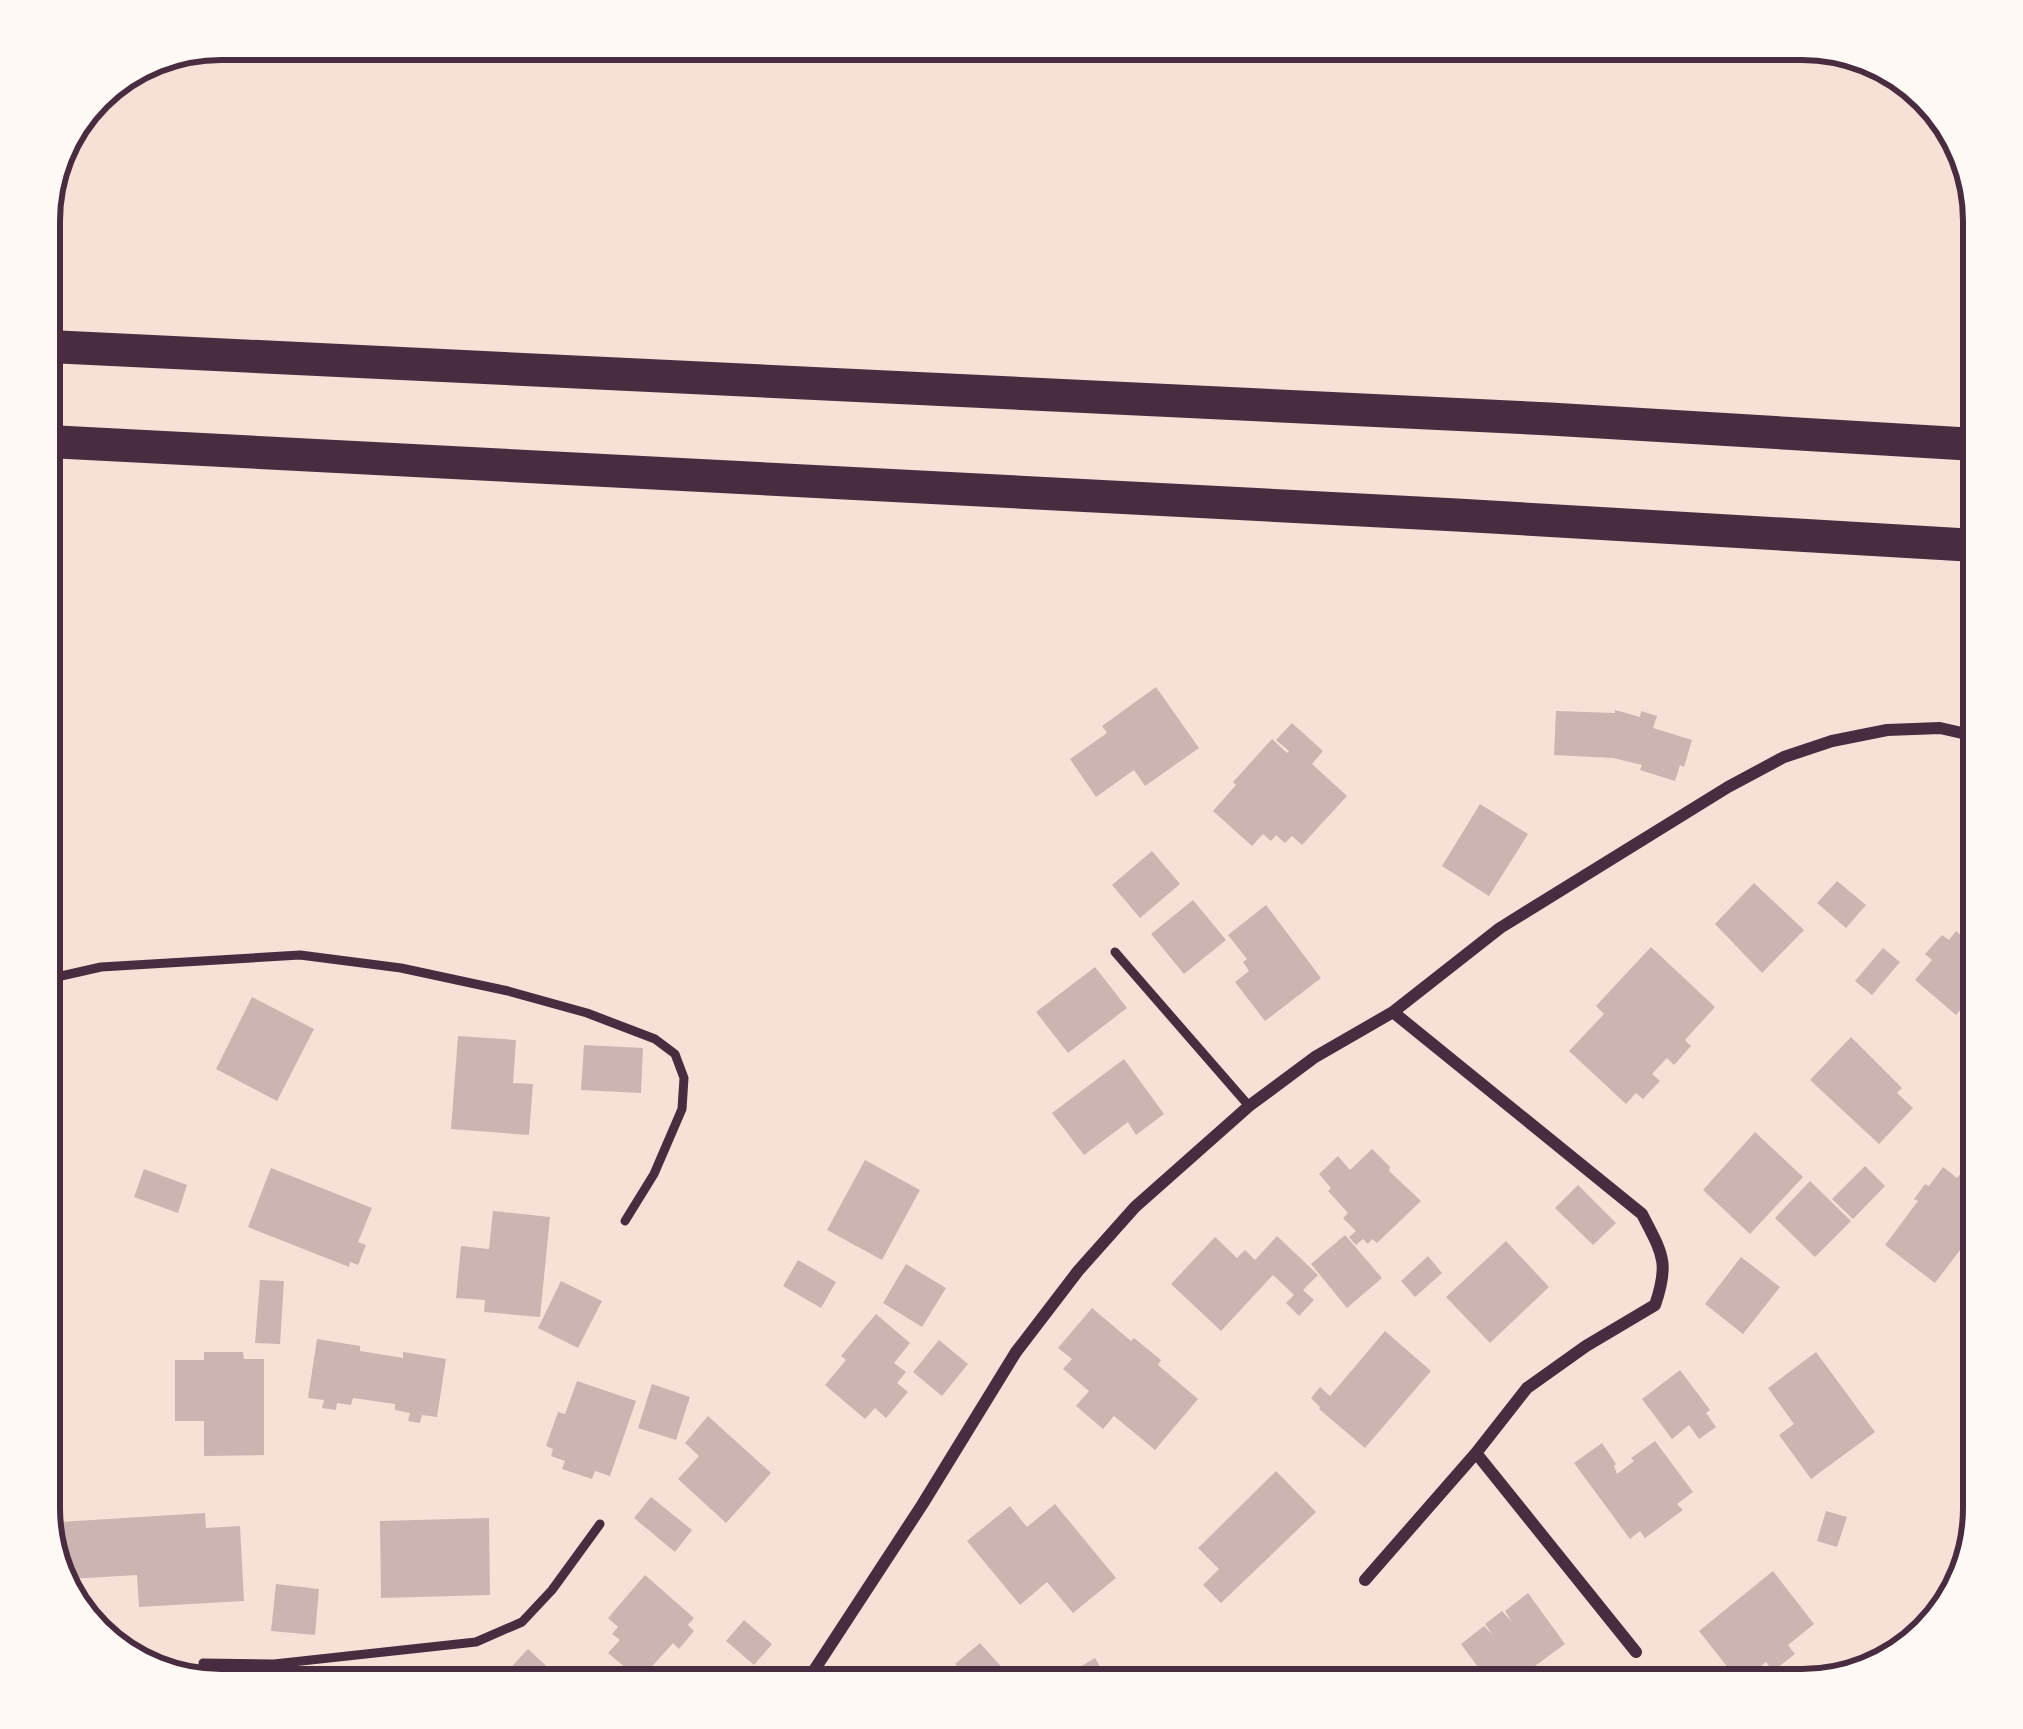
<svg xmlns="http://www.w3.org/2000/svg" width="2023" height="1729" font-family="Cabin,sans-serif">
	<rect width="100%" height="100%" fill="#f7e1d7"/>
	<path fill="#ccb4b1" d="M 1156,687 L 1199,748 L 1145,786 L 1134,770 L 1096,797 L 1070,759 L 1107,733 L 1102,726 Z
		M 1615,710 L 1640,717 L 1641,711 L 1657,716 L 1653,728 L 1692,740 L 1684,767 L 1680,765 L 1675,781 L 1640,770 L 1642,765 L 1613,758 L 1554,755 L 1556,711 L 1615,713 Z
		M 1292,723 L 1323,751 L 1312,764 L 1347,796 L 1302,845 L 1292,836 L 1285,843 L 1276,835 L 1271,841 L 1263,834 L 1252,846 L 1213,811 L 1236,785 L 1233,782 L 1272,739 L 1287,753 L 1289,751 L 1276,740 Z
		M 1480,804 L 1528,834 L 1489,896 L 1442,866 Z
		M 1152,851 L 1180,884 L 1140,918 L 1112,885 Z
		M 1837,881 L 1866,905 L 1846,928 L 1817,903 Z
		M 1754,883 L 1804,930 L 1762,973 L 1715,924 Z
		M 1193,900 L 1226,940 L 1184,974 L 1151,934 Z
		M 1266,905 L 1321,978 L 1265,1021 L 1235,982 L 1249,971 L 1243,962 L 1247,959 L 1228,935 Z
		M 1956,931 L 1984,955 L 1984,983 L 1956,1015 L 1915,980 L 1932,960 L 1925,954 L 1942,935 L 1949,940 Z
		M 1651,947 L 1715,1007 L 1685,1040 L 1691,1046 L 1674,1065 L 1667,1058 L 1652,1074 L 1660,1081 L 1643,1099 L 1636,1093 L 1626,1104 L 1569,1051 L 1604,1014 L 1596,1006 Z
		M 1883,948 L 1900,962 L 1872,995 L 1855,981 Z
		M 1095,967 L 1127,1008 L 1068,1053 L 1036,1012 Z
		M 252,997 L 314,1029 L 277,1101 L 216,1069 Z
		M 458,1036 L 516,1040 L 513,1083 L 533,1084 L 529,1135 L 451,1129 Z
		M 1851,1037 L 1902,1088 L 1897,1093 L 1913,1108 L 1879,1144 L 1810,1080 Z
		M 584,1045 L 643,1048 L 641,1093 L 581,1090 Z
		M 1124,1059 L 1164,1114 L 1136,1135 L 1128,1122 L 1084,1155 L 1052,1113 Z
		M 1755,1132 L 1803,1177 L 1750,1234 L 1703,1190 Z
		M 1372,1149 L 1390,1167 L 1389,1171 L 1421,1201 L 1377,1243 L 1372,1239 L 1368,1244 L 1363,1239 L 1356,1245 L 1349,1237 L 1356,1231 L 1343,1218 L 1348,1213 L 1328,1191 L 1331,1188 L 1319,1174 L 1338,1156 L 1350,1170 Z
		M 865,1160 L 920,1190 L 882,1260 L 827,1230 Z
		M 1865,1166 L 1885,1186 L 1853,1219 L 1832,1199 Z
		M 1943,1167 L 1957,1178 L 1963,1171 L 1980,1183 L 1973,1191 L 1984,1199 L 1984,1224 L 1976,1235 L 1973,1233 L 1935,1283 L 1885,1245 L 1918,1201 L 1914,1199 L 1925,1184 L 1929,1186 Z
		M 271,1168 L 372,1208 L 358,1242 L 366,1245 L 358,1265 L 350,1262 L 349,1267 L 248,1227 Z
		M 144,1169 L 187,1185 L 178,1213 L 134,1197 Z
		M 1810,1181 L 1851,1221 L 1815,1257 L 1775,1218 Z
		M 1578,1185 L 1616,1223 L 1593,1245 L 1555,1208 Z
		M 493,1211 L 550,1217 L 540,1317 L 484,1312 L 485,1300 L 456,1298 L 461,1246 L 489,1249 Z
		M 1345,1235 L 1382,1278 L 1347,1308 L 1311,1264 Z
		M 1277,1236 L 1318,1275 L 1303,1290 L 1314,1300 L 1299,1316 L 1286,1303 L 1294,1295 L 1273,1275 L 1221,1331 L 1171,1284 L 1215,1237 L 1237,1258 L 1245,1250 L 1255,1260 Z
		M 1506,1241 L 1549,1287 L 1490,1343 L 1446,1297 Z
		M 1428,1256 L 1442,1273 L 1415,1297 L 1401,1281 Z
		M 1741,1257 L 1780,1287 L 1743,1334 L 1705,1304 Z
		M 798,1260 L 836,1282 L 821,1308 L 783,1286 Z
		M 906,1264 L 946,1288 L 922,1327 L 883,1303 Z
		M 260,1280 L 284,1281 L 280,1344 L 255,1343 Z
		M 561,1281 L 602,1301 L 578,1348 L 538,1328 Z
		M 1092,1308 L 1131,1341 L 1134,1338 L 1161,1360 L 1158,1365 L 1198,1399 L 1155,1450 L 1114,1416 L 1103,1429 L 1076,1406 L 1089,1391 L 1063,1369 L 1072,1359 L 1058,1348 Z
		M 876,1314 L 910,1343 L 894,1363 L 906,1372 L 897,1383 L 908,1392 L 886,1418 L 875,1408 L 865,1419 L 825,1385 L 846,1360 L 841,1356 Z
		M 1385,1331 L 1431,1371 L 1365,1448 L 1319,1409 L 1320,1407 L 1311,1398 L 1320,1387 L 1330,1396 Z
		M 317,1339 L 360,1346 L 360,1351 L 403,1358 L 403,1352 L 446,1359 L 437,1417 L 422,1415 L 420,1423 L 408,1421 L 410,1413 L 395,1410 L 395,1404 L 353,1398 L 351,1405 L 337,1403 L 336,1410 L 322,1408 L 324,1400 L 308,1398 Z
		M 939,1340 L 968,1364 L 942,1396 L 913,1372 Z
		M 204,1352 L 243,1352 L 244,1359 L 264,1359 L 264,1455 L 204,1456 L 204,1421 L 175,1421 L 175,1360 L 204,1360 Z
		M 1816,1352 L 1875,1432 L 1811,1479 L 1779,1435 L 1794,1424 L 1768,1388 Z
		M 1680,1370 L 1710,1410 L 1706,1413 L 1716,1427 L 1699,1439 L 1689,1425 L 1672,1439 L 1642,1399 Z
		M 577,1381 L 636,1401 L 610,1476 L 595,1471 L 592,1479 L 562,1469 L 565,1461 L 551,1456 L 553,1449 L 546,1446 L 558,1412 L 565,1414 Z
		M 652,1384 L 690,1397 L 676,1440 L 638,1428 Z
		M 708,1416 L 771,1473 L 726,1523 L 678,1479 L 699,1456 L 685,1443 Z
		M 1655,1441 L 1693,1492 L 1677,1504 L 1683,1510 L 1645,1538 L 1640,1531 L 1630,1539 L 1574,1463 L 1602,1443 L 1616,1464 L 1614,1466 L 1617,1474 L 1634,1461 L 1631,1458 Z
		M 1276,1471 L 1316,1512 L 1221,1603 L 1203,1585 L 1219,1569 L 1198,1548 Z
		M 651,1497 L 692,1530 L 675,1552 L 634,1518 Z
		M 1055,1504 L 1116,1578 L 1073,1613 L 1047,1582 L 1020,1605 L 967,1541 L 1010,1506 L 1027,1527 Z
		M 1826,1511 L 1847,1517 L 1837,1547 L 1817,1541 Z
		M 205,1513 L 206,1528 L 240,1526 L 244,1601 L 139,1607 L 137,1575 L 69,1579 L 63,1567 L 60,1522 Z
		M 489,1518 L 490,1595 L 381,1598 L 380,1521 Z
		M 1773,1571 L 1814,1624 L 1788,1645 L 1795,1654 L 1773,1671 L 1766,1662 L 1740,1683 L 1699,1631 Z
		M 645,1575 L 694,1618 L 688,1625 L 694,1631 L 679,1649 L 673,1643 L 640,1680 L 608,1653 L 620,1640 L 612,1634 L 618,1627 L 608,1618 Z
		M 276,1584 L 319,1589 L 315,1635 L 271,1631 Z
		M 1528,1593 L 1565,1644 L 1502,1690 L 1495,1690 L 1461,1644 L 1484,1626 L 1493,1635 L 1485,1624 L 1502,1611 L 1512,1622 L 1505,1611 Z
		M 744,1620 L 772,1644 L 754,1665 L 726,1641 Z
		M 980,1643 L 1005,1671 L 985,1688 L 987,1690 L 970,1690 L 974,1686 L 955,1664 Z
		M 528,1649 L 572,1690 L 490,1690 Z
		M 1095,1658 L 1114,1690 L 1041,1690 Z"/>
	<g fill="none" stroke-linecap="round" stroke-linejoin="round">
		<path stroke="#4a2c40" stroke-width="9" d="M 1115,952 L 1249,1106
			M 39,981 L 101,967 L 300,955 L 401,968 L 508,991 L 587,1013 L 655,1039 L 675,1054 L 684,1078 L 682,1109 L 654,1174 L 625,1221
			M 1974,1056 L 1984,1042
			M 203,1663 L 274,1664 L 476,1642 L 522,1622 L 552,1590 L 600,1524
			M 274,1664 L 286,1690"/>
		<path stroke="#4a2c40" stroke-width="12" d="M 1476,1453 L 1636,1652
			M 1365,1580 L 1476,1453 L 1527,1388 L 1586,1346 L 1655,1305 C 1670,1262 1662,1253 1642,1214 L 1393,1012
			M 798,1690 L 809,1678 L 922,1505 L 1016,1352 L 1078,1271 L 1135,1207 L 1249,1106 L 1315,1057 L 1393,1012 L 1500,928 L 1728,787 L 1784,757 L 1832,741 L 1887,730 L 1940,728 L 1984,738"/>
		<path stroke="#4a2c40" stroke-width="30" d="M 39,1129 L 39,1036"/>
		<path stroke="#4a2c40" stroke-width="33" d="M 39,346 L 1550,419 L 1984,445
			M 39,441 L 1457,515 L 1984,546"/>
	</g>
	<path d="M0 0H2023V1729H0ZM221 60H1802A161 161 0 0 1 1963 221V1508A161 161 0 0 1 1802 1669H221A161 161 0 0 1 60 1508V221A161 161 0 0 1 221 60Z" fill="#fffaf5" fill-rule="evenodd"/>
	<path fill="none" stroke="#4a2c40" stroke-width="6" d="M221 60H1802A161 161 0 0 1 1963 221V1508A161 161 0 0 1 1802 1669H221A161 161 0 0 1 60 1508V221A161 161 0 0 1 221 60Z"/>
</svg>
